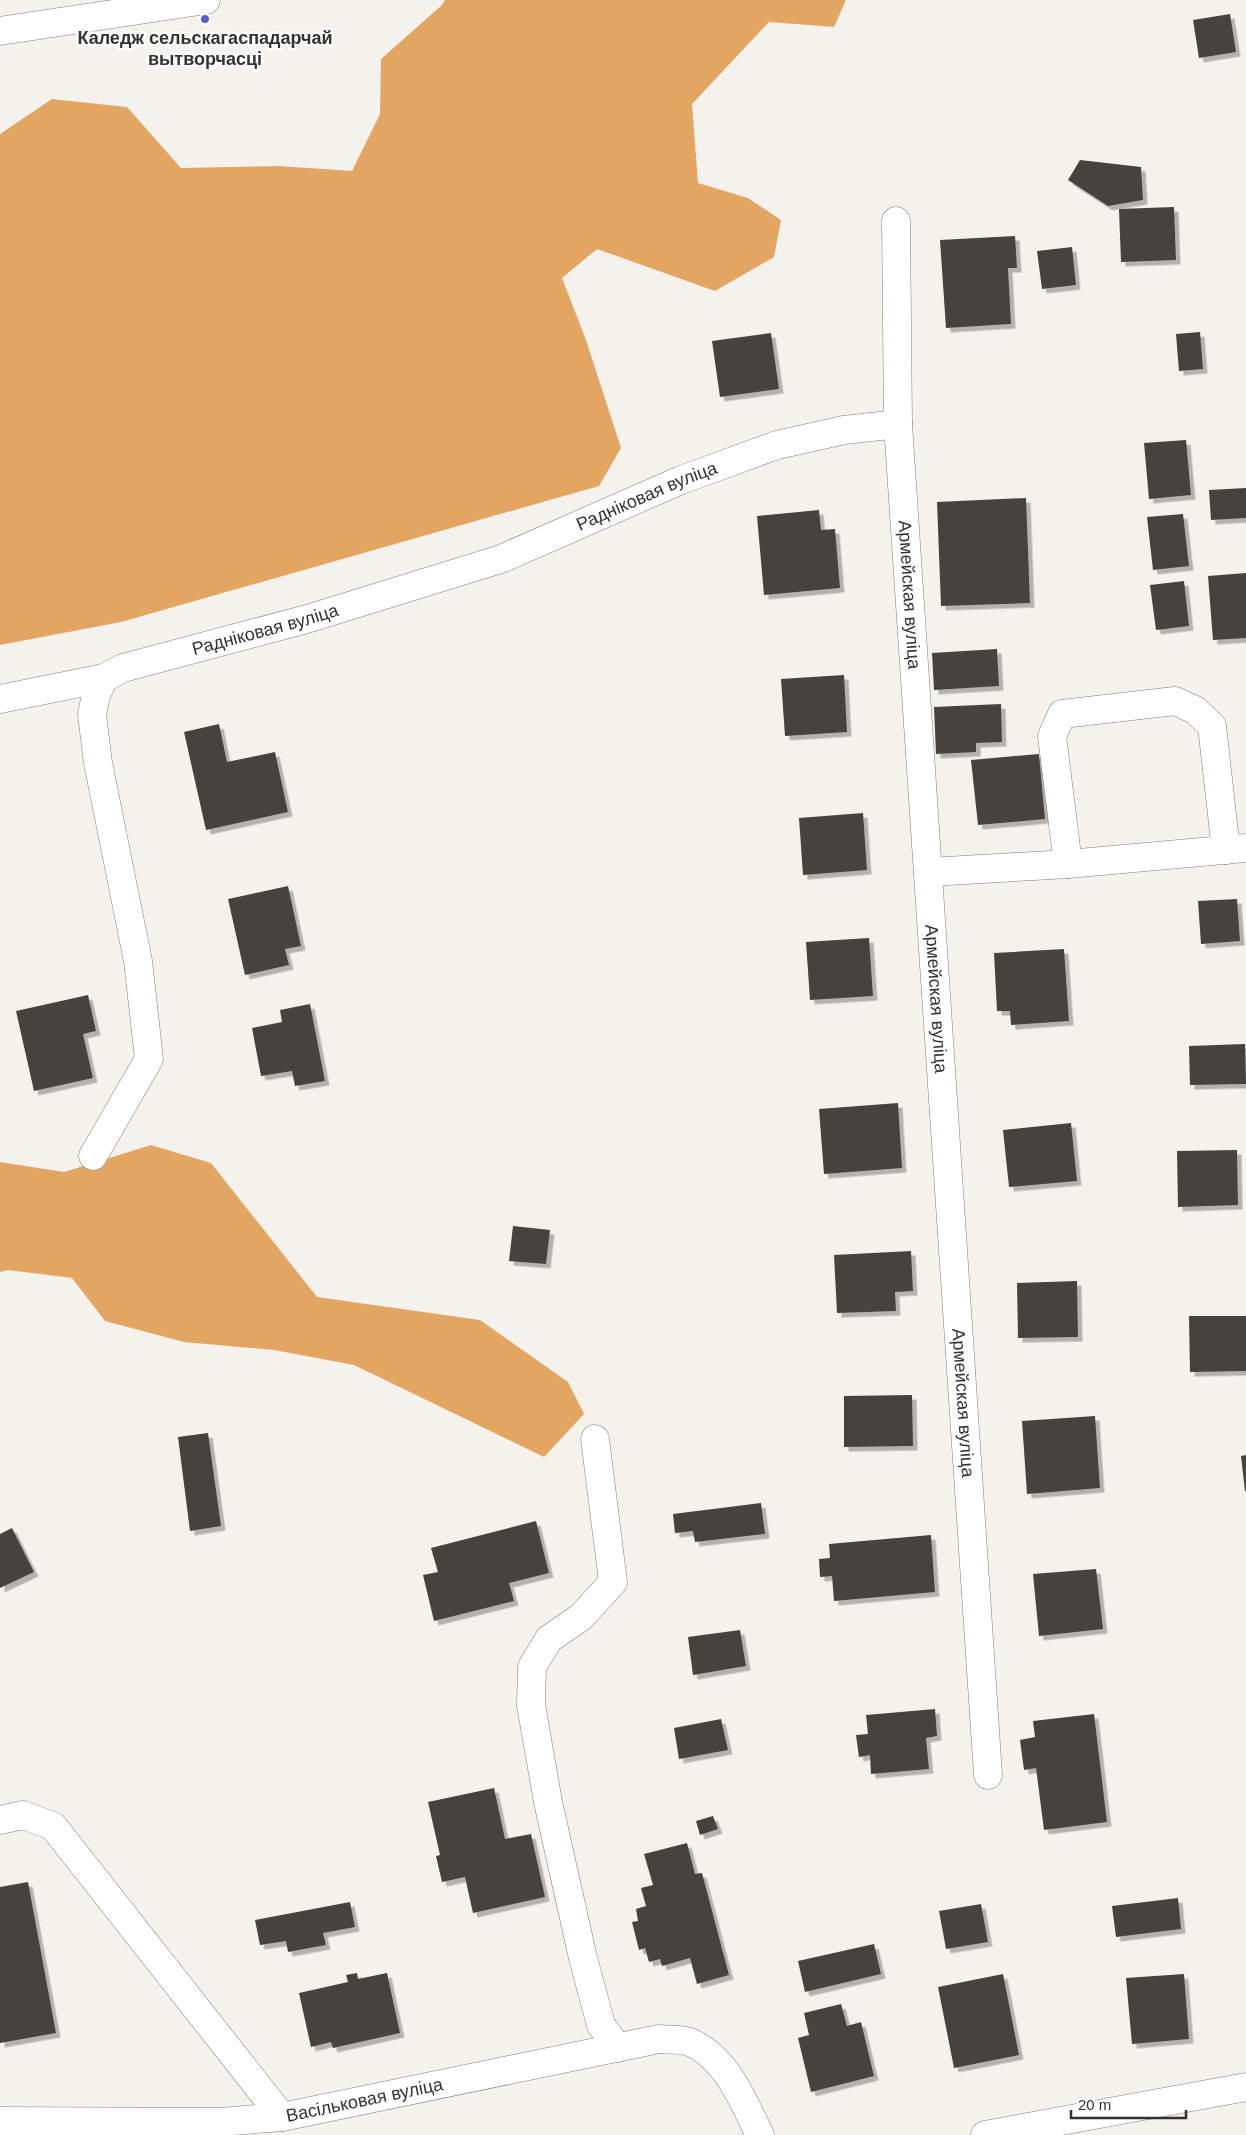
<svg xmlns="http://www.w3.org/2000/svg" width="1246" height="2135" font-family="Helvetica,sans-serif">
	<defs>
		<filter id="shadow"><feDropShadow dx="4.5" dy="4.5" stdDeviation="0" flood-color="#0004"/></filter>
	</defs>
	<rect width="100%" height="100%" fill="#f5f2ee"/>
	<path fill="#e3a562" d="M 445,0 L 846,0 L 834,27 L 769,22 L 692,104 L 698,183 L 748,198 L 781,220 L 774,257 L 715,291 L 597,249 L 562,278 L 586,340 L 621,448 L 599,486 L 121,622 L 0,645 L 0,134 L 52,99 L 127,107 L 181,168 L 279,166 L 352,171 L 380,114 L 381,59 L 442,5 Z
		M 151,1145 L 211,1163 L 317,1297 L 480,1320 L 568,1382 L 584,1414 L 544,1457 L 354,1365 L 274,1350 L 184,1342 L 105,1321 L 72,1278 L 8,1270 L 0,1272 L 0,1162 L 64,1172 Z"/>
	<path fill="#454340" filter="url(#shadow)" d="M 1230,14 L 1236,52 L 1199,58 L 1193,20 Z
		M 1080,160 L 1141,167 L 1143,200 L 1108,206 L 1068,180 Z
		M 1174,207 L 1176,260 L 1121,262 L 1119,209 Z
		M 1015,236 L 1017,268 L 1008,268 L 1011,324 L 946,328 L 940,240 Z
		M 1072,247 L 1076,285 L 1042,289 L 1037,251 Z
		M 1200,332 L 1203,369 L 1179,371 L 1176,334 Z
		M 771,333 L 779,389 L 720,397 L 712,341 Z
		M 1186,440 L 1191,495 L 1149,499 L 1144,443 Z
		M 1246,488 L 1246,518 L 1211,520 L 1209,490 Z
		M 1026,498 L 1030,603 L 941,606 L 937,502 Z
		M 819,510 L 821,530 L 835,529 L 840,588 L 764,595 L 757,516 Z
		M 1183,514 L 1189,566 L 1153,570 L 1147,517 Z
		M 1246,573 L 1246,638 L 1213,640 L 1208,576 Z
		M 1184,581 L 1189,626 L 1156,630 L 1150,585 Z
		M 997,649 L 999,686 L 934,690 L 932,653 Z
		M 844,675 L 847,732 L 785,736 L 781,679 Z
		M 1001,704 L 1002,742 L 976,743 L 976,752 L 936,754 L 934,707 Z
		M 219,724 L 227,762 L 275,752 L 288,812 L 206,830 L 184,732 Z
		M 1039,754 L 1045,819 L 978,825 L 971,760 Z
		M 863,813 L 867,870 L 803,875 L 799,818 Z
		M 288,886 L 301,946 L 285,949 L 289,965 L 245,975 L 228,899 Z
		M 1237,899 L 1240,941 L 1201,944 L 1198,901 Z
		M 869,938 L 873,996 L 810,1000 L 806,942 Z
		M 1064,949 L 1069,1021 L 1011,1025 L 1010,1011 L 997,1011 L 994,953 Z
		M 88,995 L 96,1031 L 83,1034 L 93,1078 L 34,1091 L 16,1011 Z
		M 310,1004 L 325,1081 L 295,1086 L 292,1071 L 261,1076 L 252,1028 L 282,1022 L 280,1010 Z
		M 1245,1044 L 1246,1084 L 1190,1085 L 1189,1046 Z
		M 898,1103 L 902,1168 L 824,1174 L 819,1109 Z
		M 1071,1123 L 1077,1181 L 1009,1187 L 1003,1130 Z
		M 1237,1150 L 1238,1205 L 1178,1207 L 1177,1151 Z
		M 513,1226 L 550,1230 L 546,1264 L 509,1261 Z
		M 911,1251 L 913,1291 L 895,1292 L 896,1311 L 837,1313 L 834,1255 Z
		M 1077,1281 L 1078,1337 L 1018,1338 L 1017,1283 Z
		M 1189,1316 L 1246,1316 L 1246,1371 L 1190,1372 Z
		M 912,1395 L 913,1446 L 844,1447 L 844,1396 Z
		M 1095,1416 L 1100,1488 L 1027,1494 L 1022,1421 Z
		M 208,1433 L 221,1526 L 190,1531 L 178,1437 Z
		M 1246,1455 L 1246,1491 L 1245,1491 L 1241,1456 Z
		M 761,1503 L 765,1534 L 695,1542 L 693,1531 L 675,1533 L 673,1514 Z
		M 536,1521 L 549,1573 L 509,1583 L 514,1601 L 434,1621 L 423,1575 L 438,1572 L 431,1548 Z
		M 12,1528 L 34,1572 L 0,1588 L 0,1534 Z
		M 931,1535 L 935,1592 L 834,1601 L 832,1576 L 820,1577 L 819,1559 L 830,1558 L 829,1544 Z
		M 1096,1569 L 1103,1629 L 1039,1636 L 1033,1574 Z
		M 740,1630 L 746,1666 L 693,1675 L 688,1637 Z
		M 935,1709 L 937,1736 L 926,1738 L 929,1769 L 871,1774 L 870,1755 L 859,1757 L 856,1735 L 868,1734 L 866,1715 Z
		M 1094,1714 L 1107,1822 L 1044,1830 L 1036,1768 L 1024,1770 L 1020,1740 L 1035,1737 L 1033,1721 Z
		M 721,1719 L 728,1750 L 679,1759 L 674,1728 Z
		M 494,1788 L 505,1839 L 531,1834 L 545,1897 L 473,1913 L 465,1877 L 442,1882 L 436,1856 L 440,1855 L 428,1802 Z
		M 713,1816 L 718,1829 L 700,1835 L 696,1821 Z
		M 687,1843 L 695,1874 L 702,1873 L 729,1975 L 697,1984 L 690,1958 L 662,1966 L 660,1959 L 649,1962 L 645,1948 L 639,1950 L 632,1922 L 638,1921 L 636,1909 L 646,1906 L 641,1888 L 653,1885 L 644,1854 Z
		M 28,1882 L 56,2033 L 0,2043 L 0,1887 Z
		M 1178,1898 L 1181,1929 L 1116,1937 L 1112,1906 Z
		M 350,1902 L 355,1927 L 323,1933 L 326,1945 L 288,1952 L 286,1941 L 260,1945 L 255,1920 Z
		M 981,1904 L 988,1942 L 946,1949 L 939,1911 Z
		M 874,1944 L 881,1974 L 805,1992 L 798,1961 Z
		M 357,1973 L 358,1979 L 387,1973 L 400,2033 L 333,2048 L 331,2042 L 311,2047 L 299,1993 L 348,1982 L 346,1975 Z
		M 1003,1974 L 1019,2055 L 954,2068 L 938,1987 Z
		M 1184,1974 L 1189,2039 L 1132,2044 L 1126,1978 Z
		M 841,2004 L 847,2026 L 861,2022 L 874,2076 L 811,2092 L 798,2038 L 809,2035 L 804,2013 Z"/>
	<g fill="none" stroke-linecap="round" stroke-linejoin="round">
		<g stroke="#7f7d7a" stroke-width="29">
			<g id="minor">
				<path d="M 0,31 L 206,0"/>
				<path id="s1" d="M 896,221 L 898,424 L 988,1775"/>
				<path d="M 0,699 L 104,678"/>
				<path d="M 1068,864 L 1052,736 L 1062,714 L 1175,701 L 1195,710 L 1212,726 L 1226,850"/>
				<path d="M 929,872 L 1068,864 L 1246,848"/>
				<path id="s2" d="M 93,1156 L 149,1059 L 138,961 L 98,763 L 92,714 L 96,695 L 104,678 L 123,668 L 307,619 L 501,559 L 681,480 L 777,445 L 844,430 L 898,424"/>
				<path d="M 595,1439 L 613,1582 L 581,1617 L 549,1639 L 532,1667 L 531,1705 L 548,1802 L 583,1958 L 601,2025 L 618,2048"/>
				<path id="s3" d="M 0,1820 L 23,1815 L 53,1826 L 282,2117 L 659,2039 C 668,2040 681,2039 690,2042 C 727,2058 743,2101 760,2135"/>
				<path d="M 0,2121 L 220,2122 L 282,2117"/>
				<path d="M 985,2135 L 1246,2087"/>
			</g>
		</g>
		<use href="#minor" stroke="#fff" stroke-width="28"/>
	</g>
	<circle fill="#585cd4" stroke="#fff" stroke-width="2" cx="205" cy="19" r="5"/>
	<g text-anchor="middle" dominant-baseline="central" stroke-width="5" stroke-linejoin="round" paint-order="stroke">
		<g font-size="18" font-weight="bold" fill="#333231" stroke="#fff">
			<text x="205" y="38">Каледж сельскагаспадарчай<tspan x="205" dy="21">вытворчасці</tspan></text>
		</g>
		<g font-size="18" fill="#333231" stroke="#fff">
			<text stroke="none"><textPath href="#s2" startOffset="1074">Радніковая вуліца</textPath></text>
			<text stroke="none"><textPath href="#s1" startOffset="374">Армейская вуліца</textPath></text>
			<text stroke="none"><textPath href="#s2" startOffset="669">Радніковая вуліца</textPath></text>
			<text stroke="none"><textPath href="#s1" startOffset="779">Армейская вуліца</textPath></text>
			<text stroke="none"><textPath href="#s1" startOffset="1184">Армейская вуліца</textPath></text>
			<text stroke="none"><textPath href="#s3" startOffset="510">Васільковая вуліца</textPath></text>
		</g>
	</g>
	<path d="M1071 2110v8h115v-8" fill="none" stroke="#333231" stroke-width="2.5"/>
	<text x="1078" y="2110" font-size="15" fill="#333231" stroke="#ffffff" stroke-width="4" paint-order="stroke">20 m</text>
</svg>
